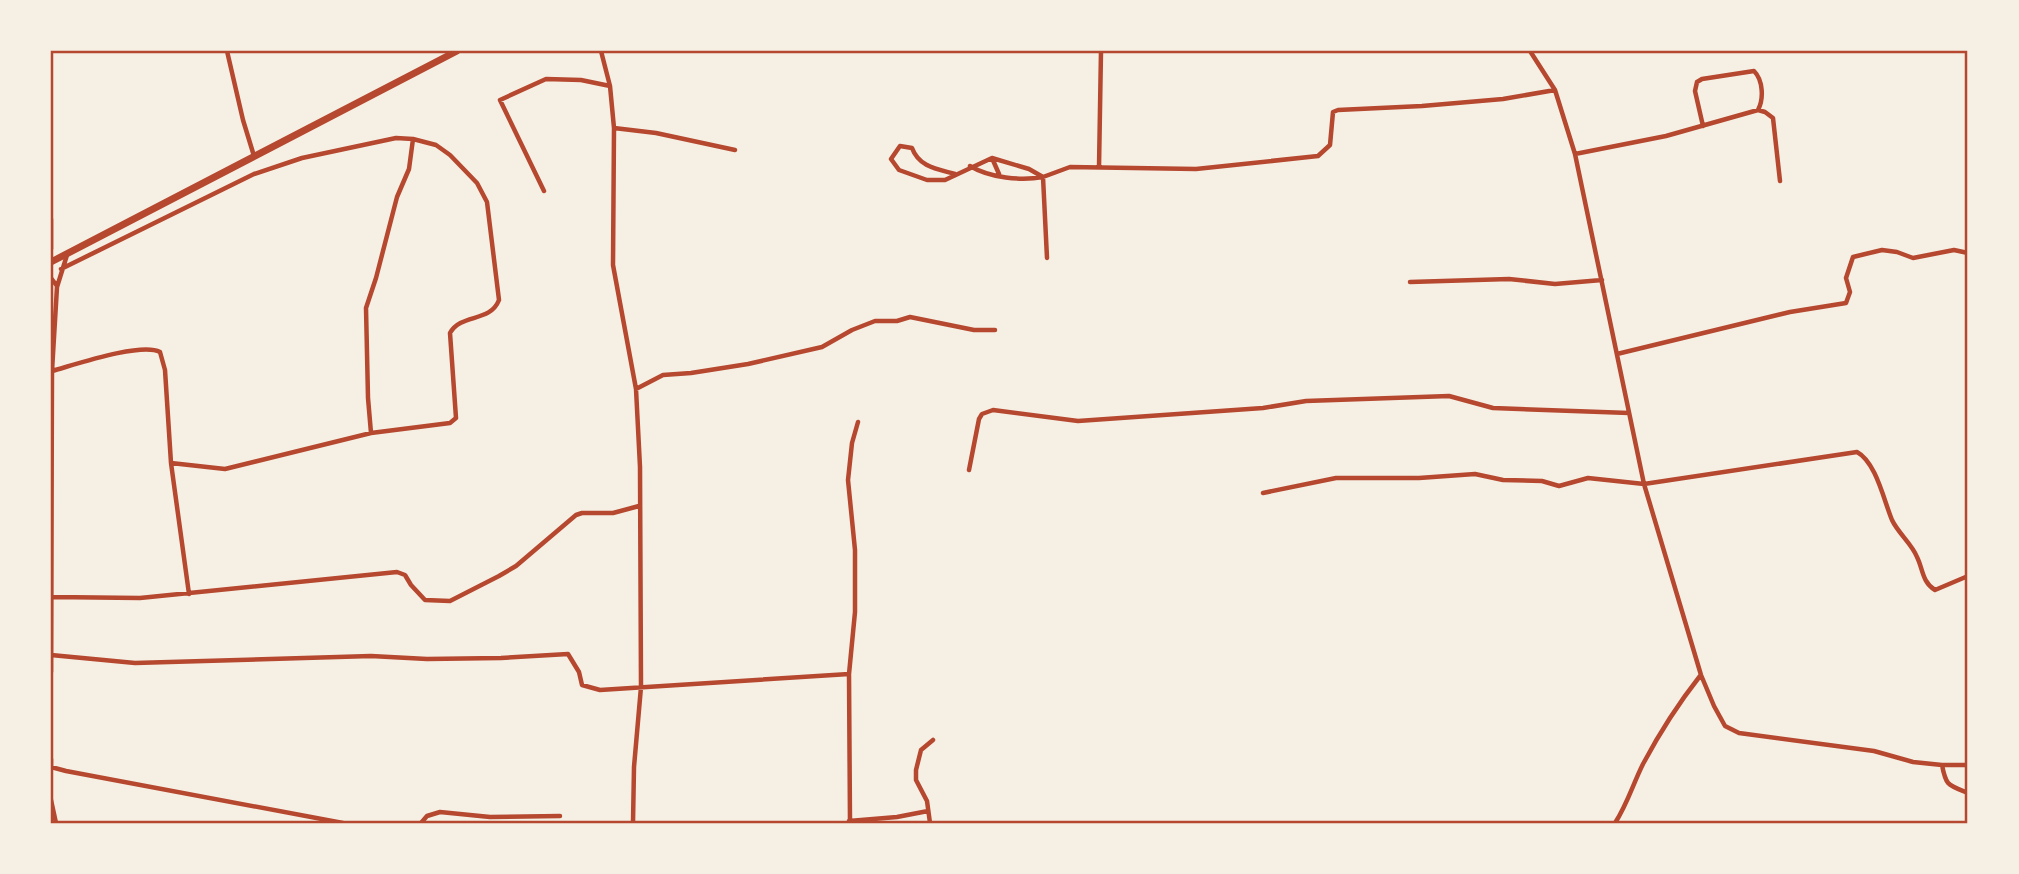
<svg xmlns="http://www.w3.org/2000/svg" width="2019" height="874" font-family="Roboto,sans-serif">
	<rect width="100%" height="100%" fill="#f6efe4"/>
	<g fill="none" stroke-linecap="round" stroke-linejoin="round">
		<path stroke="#b5482f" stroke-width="4.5" d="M 227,51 L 243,120 L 254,156
			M 601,51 L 610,86 L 614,128 L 613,265 L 636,389 L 640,467 L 641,687 L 634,767 L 633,823
			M 1530,51 L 1555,90 L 1575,154 L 1644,484 L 1701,675 L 1714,706 L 1725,726 L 1739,733 L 1874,751 L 1913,762 L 1942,765 L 1968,765
			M 1703,126 L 1695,91 L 1697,82 L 1702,79 L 1754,71 C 1763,80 1764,99 1758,110
			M 614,128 L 656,133 L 735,150
			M 1575,154 L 1666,136 L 1758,110 L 1765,112 L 1773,118 L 1780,181
			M 992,158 L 999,174
			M 970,166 C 990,178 1021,181 1043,177 L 1047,258
			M 1099,167 L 1101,51
			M 955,174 C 937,169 919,167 912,148 L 900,146 L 891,159 L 899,170 L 927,180 L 945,180 L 992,158 L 1029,169 L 1043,177 L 1070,167 L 1196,169 L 1318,156 L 1330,145 L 1333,112 L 1338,110 L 1422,106 L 1503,99 L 1555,90
			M 544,191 L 500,100 L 546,79 L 581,80 L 610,86
			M 51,219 L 51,249
			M 51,278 L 57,286
			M 1410,282 L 1509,279 L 1555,284 L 1602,280
			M 1617,354 L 1790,312 L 1846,303 L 1850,292 L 1846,278 L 1853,257 L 1882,250 L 1897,252 L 1913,258 L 1954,250 L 1968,253
			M 52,371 C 74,365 141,342 160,352 L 165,370 L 171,463 L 225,469 L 371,433 L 450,423 L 456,418 L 450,333 C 461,313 490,323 499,300 L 487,202 L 477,183 L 450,155 L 436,145 L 413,139 L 396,138 L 302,158 L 254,174 L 61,269
			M 636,389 L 663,375 L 691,373 L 748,364 L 822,347 L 852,330 L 875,321 L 897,321 L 910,317 L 974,330 L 995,330
			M 371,433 L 368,398 L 366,308 L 376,278 L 397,197 L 409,169 L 413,139
			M 171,463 L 189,594
			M 969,470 L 979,419 L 982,414 L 993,410 L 1078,421 L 1263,408 L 1306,401 L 1449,396 L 1493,408 L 1629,413
			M 1263,493 L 1336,478 L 1419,478 L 1475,474 L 1503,480 L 1542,481 L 1559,486 L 1588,478 L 1644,484 L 1857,452 C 1876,462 1884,501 1892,520 C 1898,533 1912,544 1917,557 C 1923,569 1922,582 1935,590 L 1968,576
			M 52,597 L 140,598 L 397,572 L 405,575 L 411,585 L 425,600 L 450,601 L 499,576 L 516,566 L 576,515 L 582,513 L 613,513 L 639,506
			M 51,655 L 135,663 L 371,656 L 427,659 L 501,658 L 568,654 L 579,672 L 582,685 L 600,690 L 849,674
			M 51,672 L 52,371 L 57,287 L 67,255
			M 51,759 L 51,767 L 66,771 L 343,823
			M 1942,765 C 1946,786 1948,785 1968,793
			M 51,800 L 56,823
			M 849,821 L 897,817 L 928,811
			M 421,823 L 427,816 L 440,812 L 490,817 L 560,816
			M 850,823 L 849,674 L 855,612 L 855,550 L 848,480 L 852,443 L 858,422
			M 930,823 L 927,801 L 916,780 L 916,770 L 921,750 L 933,740
			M 1615,823 C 1627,805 1633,784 1643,764 C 1660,732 1678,704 1700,676"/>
		<path stroke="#b5482f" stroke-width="7" d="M 51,262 L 457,51"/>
	</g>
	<rect width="2019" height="874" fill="none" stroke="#f6efe4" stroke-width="105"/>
	<rect x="52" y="52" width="1914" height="770" fill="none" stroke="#b5482f" stroke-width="2.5"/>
</svg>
